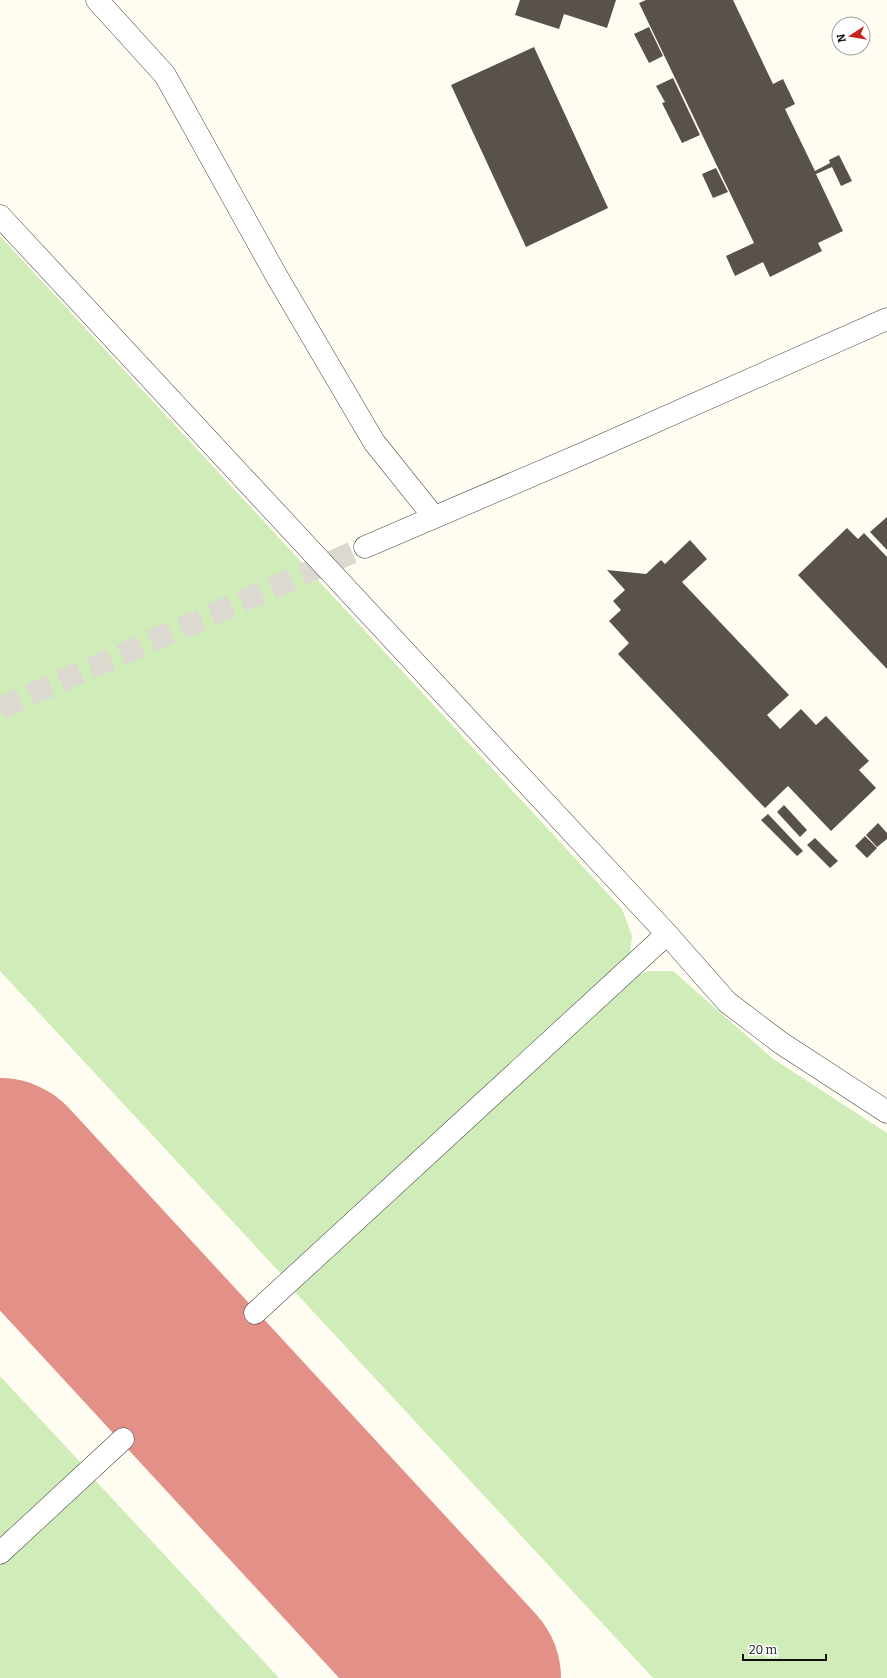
<svg xmlns="http://www.w3.org/2000/svg" width="887" height="1678" font-family="Bitter,serif">
	<rect width="100%" height="100%" fill="#fffdf2"/>
	<path fill="#d0ecb9" d="M 0,236 L 622,909 L 632,936 L 630,955 L 284,1277 L 0,971 Z
		M 648,971 L 673,971 L 772,1058 L 887,1133 L 887,1678 L 653,1678 L 294,1291 L 628,980 Z
		M 0,1376 L 82,1464 L 0,1541 Z
		M 94,1479 L 279,1678 L 0,1678 L 0,1565 Z"/>
	<g fill="none" stroke-linecap="round" stroke-linejoin="round">
		<path stroke="#e39089" stroke-width="75" d="M 0,1183 L 32,1207"/>
		<path stroke="#e39089" stroke-width="188" d="M 0,1172 L 467,1678"/>
	</g>
	<path fill="#59524b" d="M 520,0 L 616,0 L 607,28 L 564,14 L 559,29 L 515,15 Z
		M 646,0 L 733,0 L 773,84 L 783,79 L 795,104 L 785,109 L 815,171 L 830,163 L 829,160 L 839,155 L 852,181 L 841,186 L 832,167 L 816,174 L 843,231 L 818,243 L 822,251 L 770,277 L 763,262 L 735,276 L 726,256 L 754,243 L 639,3 Z
		M 649,27 L 663,56 L 649,63 L 634,34 Z
		M 534,47 L 608,208 L 526,247 L 451,85 Z
		M 673,78 L 700,135 L 682,143 L 662,103 L 665,102 L 656,86 Z
		M 716,168 L 728,192 L 713,198 L 702,174 Z
		M 887,517 L 887,550 L 870,532 Z
		M 847,528 L 858,539 L 864,533 L 887,557 L 887,669 L 798,575 Z
		M 690,540 L 707,559 L 682,582 L 789,695 L 767,715 L 780,729 L 801,709 L 816,725 L 826,716 L 869,761 L 859,770 L 876,788 L 831,831 L 788,786 L 765,808 L 618,654 L 629,643 L 609,621 L 621,610 L 613,601 L 625,590 L 607,570 L 646,574 L 661,560 L 665,564 Z
		M 784,805 L 807,830 L 800,837 L 777,812 Z
		M 768,814 L 803,851 L 797,856 L 761,820 Z
		M 878,823 L 887,833 L 887,839 L 877,847 L 866,835 Z
		M 865,836 L 877,848 L 867,858 L 855,846 Z
		M 815,838 L 838,861 L 830,868 L 807,845 Z"/>
	<g fill="none" stroke-linecap="round" stroke-linejoin="round">
		<path stroke="#dbd9d0" stroke-width="22" stroke-dasharray="22 11" stroke-linecap="butt" d="M 0,708 L 365,547"/>
		<g stroke="#434343" stroke-width="23">
			<path id="minor" d="M 97,0 L 165,75 L 276,275 L 374,442 L 434,517
				M 0,216 L 667,934 L 727,1002 L 781,1043 L 887,1112
				M 365,547 L 589,451 L 887,319
				M 255,1313 L 667,934
				M 0,1553 L 123,1439"/>
		</g>
		<use href="#minor" stroke="#fff" stroke-width="22"/>
	</g>
	<g transform="translate(851 36) rotate(258)"><circle r="19" fill="#ffffff" stroke="#9f9f9f"/>
	<path d="M0-3L7 15L0 10L-7 15Z" fill="#c72420"/>
	<text y="-6" font-size="11" font-weight="bold" text-anchor="middle" fill="#101010">N</text>
	</g>
	<path d="M743 1654v6h83v-6" fill="none" stroke="#101010" stroke-width="2"/>
	<text x="749" y="1654" font-size="12" fill="#101010" stroke="#ffffff" stroke-width="3" paint-order="stroke">20 m</text>
</svg>
